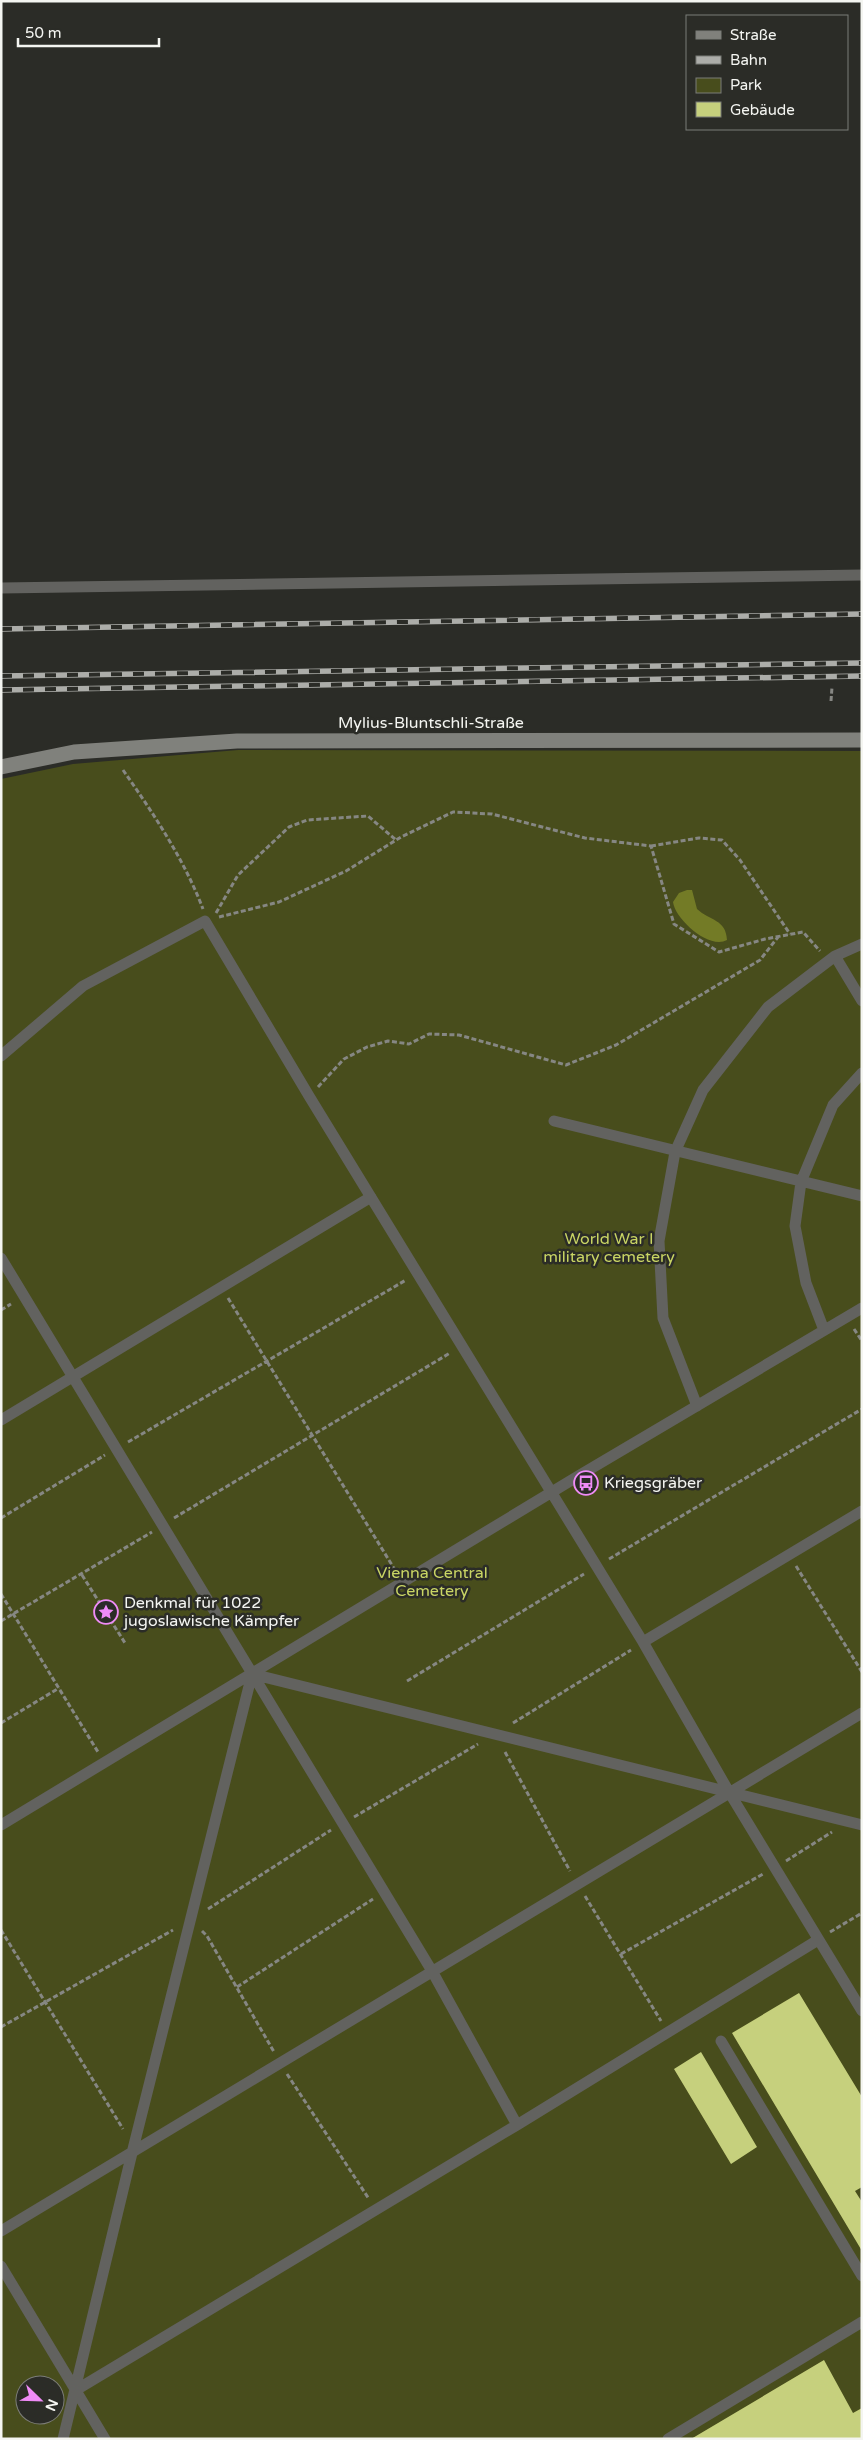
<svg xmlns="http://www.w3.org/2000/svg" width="863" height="2440" font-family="'Varela Round',sans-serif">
	<rect width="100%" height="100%" fill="#2b2c27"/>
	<path fill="#484d1c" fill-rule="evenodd" d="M 238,750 L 862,751 L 862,2439 L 1,2439 L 1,779 L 73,764 ZM 25,2385 L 55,2385 L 55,2415 L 25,2415 Z"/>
	<path fill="#737b26" d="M 687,890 L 692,890 L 697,909 C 710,921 726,919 727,940 C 709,950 675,919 673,902 L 679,893 Z"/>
	<path fill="#c6d07d" d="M 799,1993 L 862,2097 L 862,2187 L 855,2191 L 862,2202 L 862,2251 L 732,2033 Z
		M 701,2052 L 757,2147 L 731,2164 L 674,2069 Z
		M 824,2360 L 853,2413 L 862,2408 L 862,2439 L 691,2439 Z"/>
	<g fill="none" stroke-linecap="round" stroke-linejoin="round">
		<path stroke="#868783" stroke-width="3" stroke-dasharray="5 2.5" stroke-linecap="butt" d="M 831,701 L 832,687
			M 123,770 C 153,813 184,859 203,909
			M 651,846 L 699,838 L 722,840 L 740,860 L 790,934
			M 216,913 L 238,875 L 289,827 L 307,820 L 368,816 L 396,840
			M 219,917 L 279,902 L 346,871 L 401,837 L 453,812 L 492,814 L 585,838 L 651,846 L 674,924 L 719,952 L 765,939 L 803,932 L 820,951
			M 318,1087 L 344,1059 L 367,1047 L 388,1041 L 409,1044 L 429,1034 L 459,1035 L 566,1065 L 616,1045 L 760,960 L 778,937
			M 228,1298 L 395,1570
			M 1,1310 L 11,1304
			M 854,1329 L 862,1341
			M 128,1442 L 406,1280
			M 1,1518 L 105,1455
			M 174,1518 L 450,1353
			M 609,1559 L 862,1409
			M 796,1566 L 862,1672
			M 82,1575 L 125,1643
			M 1,1594 L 98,1752
			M 1,1621 L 152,1532
			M 407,1681 L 584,1574
			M 1,1723 L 59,1688
			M 513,1723 L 631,1650
			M 505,1752 L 570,1871
			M 354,1817 L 478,1744
			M 786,1861 L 832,1832
			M 585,1896 L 661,2021
			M 208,1909 L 331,1830
			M 1,1930 L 123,2129
			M 202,1931 L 207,1936 L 274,2052
			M 830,1932 L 862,1913
			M 621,1954 L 763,1874
			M 237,1987 L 373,1899
			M 1,2027 L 173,1930
			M 287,2074 L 369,2199"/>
		<path stroke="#62625f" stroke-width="11" d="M 1,588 L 862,575
			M 835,956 L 862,1001
			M 1,1056 L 83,986 L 205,921 L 309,1096 L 643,1642 L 729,1792 L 862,2011
			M 554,1121 L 862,1196
			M 1,1258 L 432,1971 L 517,2125
			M 824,1330 L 806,1283 L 795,1226 L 801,1182 L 833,1105 L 862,1073
			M 697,1406 L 663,1318 L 659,1241 L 675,1152 L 703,1090 L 768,1007 L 835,956 L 862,944
			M 1,1420 L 371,1197
			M 643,1642 L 862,1511
			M 1,1825 L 580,1475 L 862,1308
			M 721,2041 L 862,2276
			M 1,2231 L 862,1713
			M 1,2266 L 105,2439
			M 76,2390 L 517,2125 L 818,1940
			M 63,2439 L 132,2153 L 252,1674 L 862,1825
			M 668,2439 L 862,2322"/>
		<path stroke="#80817c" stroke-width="15" d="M 1,767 L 74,752 L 237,741 L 862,740"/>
		<g stroke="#acada9" stroke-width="5.5">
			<path id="rail" d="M 1,629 L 862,614
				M 1,676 L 862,663
				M 1,690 L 862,676"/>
		</g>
		<use href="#rail" stroke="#2b2c27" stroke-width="4" stroke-dasharray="11" stroke-linecap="butt"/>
	</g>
	<defs>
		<g id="bus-ring" transform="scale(1.25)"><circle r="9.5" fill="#2b2c27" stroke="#ef8bf7" stroke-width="1.5"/><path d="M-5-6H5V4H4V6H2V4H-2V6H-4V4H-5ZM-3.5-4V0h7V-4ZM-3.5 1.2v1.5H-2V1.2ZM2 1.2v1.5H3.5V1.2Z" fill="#ef8bf7"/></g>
		<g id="sight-ring" transform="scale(1.25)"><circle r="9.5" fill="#2b2c27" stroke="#ef8bf7" stroke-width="1.5"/><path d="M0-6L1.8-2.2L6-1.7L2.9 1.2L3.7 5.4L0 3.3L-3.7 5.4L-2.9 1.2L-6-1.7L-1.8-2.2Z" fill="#ef8bf7"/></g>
	</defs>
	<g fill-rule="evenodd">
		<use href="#bus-ring" x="586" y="1483"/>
		<use href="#sight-ring" x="106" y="1612"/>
	</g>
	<g text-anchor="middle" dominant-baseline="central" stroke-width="5" stroke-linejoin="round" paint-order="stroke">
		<g font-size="16" fill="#f4f5f1" stroke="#2b2c27">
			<text x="431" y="723">Mylius-Bluntschli-Straße</text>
		</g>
		<g font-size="16" fill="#c9d564" stroke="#2b2c27">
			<text x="609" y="1239">World War I<tspan x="609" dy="18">military cemetery</tspan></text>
			<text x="432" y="1573">Vienna Central<tspan x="432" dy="18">Cemetery</tspan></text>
		</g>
		<g font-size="16" fill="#f4f5f1" stroke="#2b2c27" text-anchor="start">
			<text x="604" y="1483">Kriegsgräber</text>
			<text x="124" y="1603">Denkmal für 1022<tspan x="124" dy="18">jugoslawische Kämpfer</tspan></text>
		</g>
	</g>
	<rect width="863" height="2440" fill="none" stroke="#f4f5f1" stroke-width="5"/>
	<rect x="686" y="15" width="162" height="115" fill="#2b2c27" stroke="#7b7c78"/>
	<rect x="696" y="31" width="25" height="8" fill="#80817c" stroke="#7b7c78"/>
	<text x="730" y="40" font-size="15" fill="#f4f5f1">Straße</text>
	<rect x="696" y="56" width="25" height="8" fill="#acada9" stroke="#7b7c78"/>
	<text x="730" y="65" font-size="15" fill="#f4f5f1">Bahn</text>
	<rect x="696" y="78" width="25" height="15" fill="#484d1c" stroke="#7b7c78"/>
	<text x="730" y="90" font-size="15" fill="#f4f5f1">Park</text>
	<rect x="696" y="102" width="25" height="15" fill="#c6d07d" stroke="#7b7c78"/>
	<text x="730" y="115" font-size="15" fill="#f4f5f1">Gebäude</text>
	<g transform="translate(40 2400) rotate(113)"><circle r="24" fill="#2b2c27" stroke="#7b7c78"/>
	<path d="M0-4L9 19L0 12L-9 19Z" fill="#ef8bf7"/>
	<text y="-8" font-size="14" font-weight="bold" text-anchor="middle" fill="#f4f5f1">N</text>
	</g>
	<path d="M18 38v8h141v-8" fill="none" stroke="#f4f5f1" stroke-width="2.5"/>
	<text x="25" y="38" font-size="15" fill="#f4f5f1" stroke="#2b2c27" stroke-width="4" paint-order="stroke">50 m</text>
</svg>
